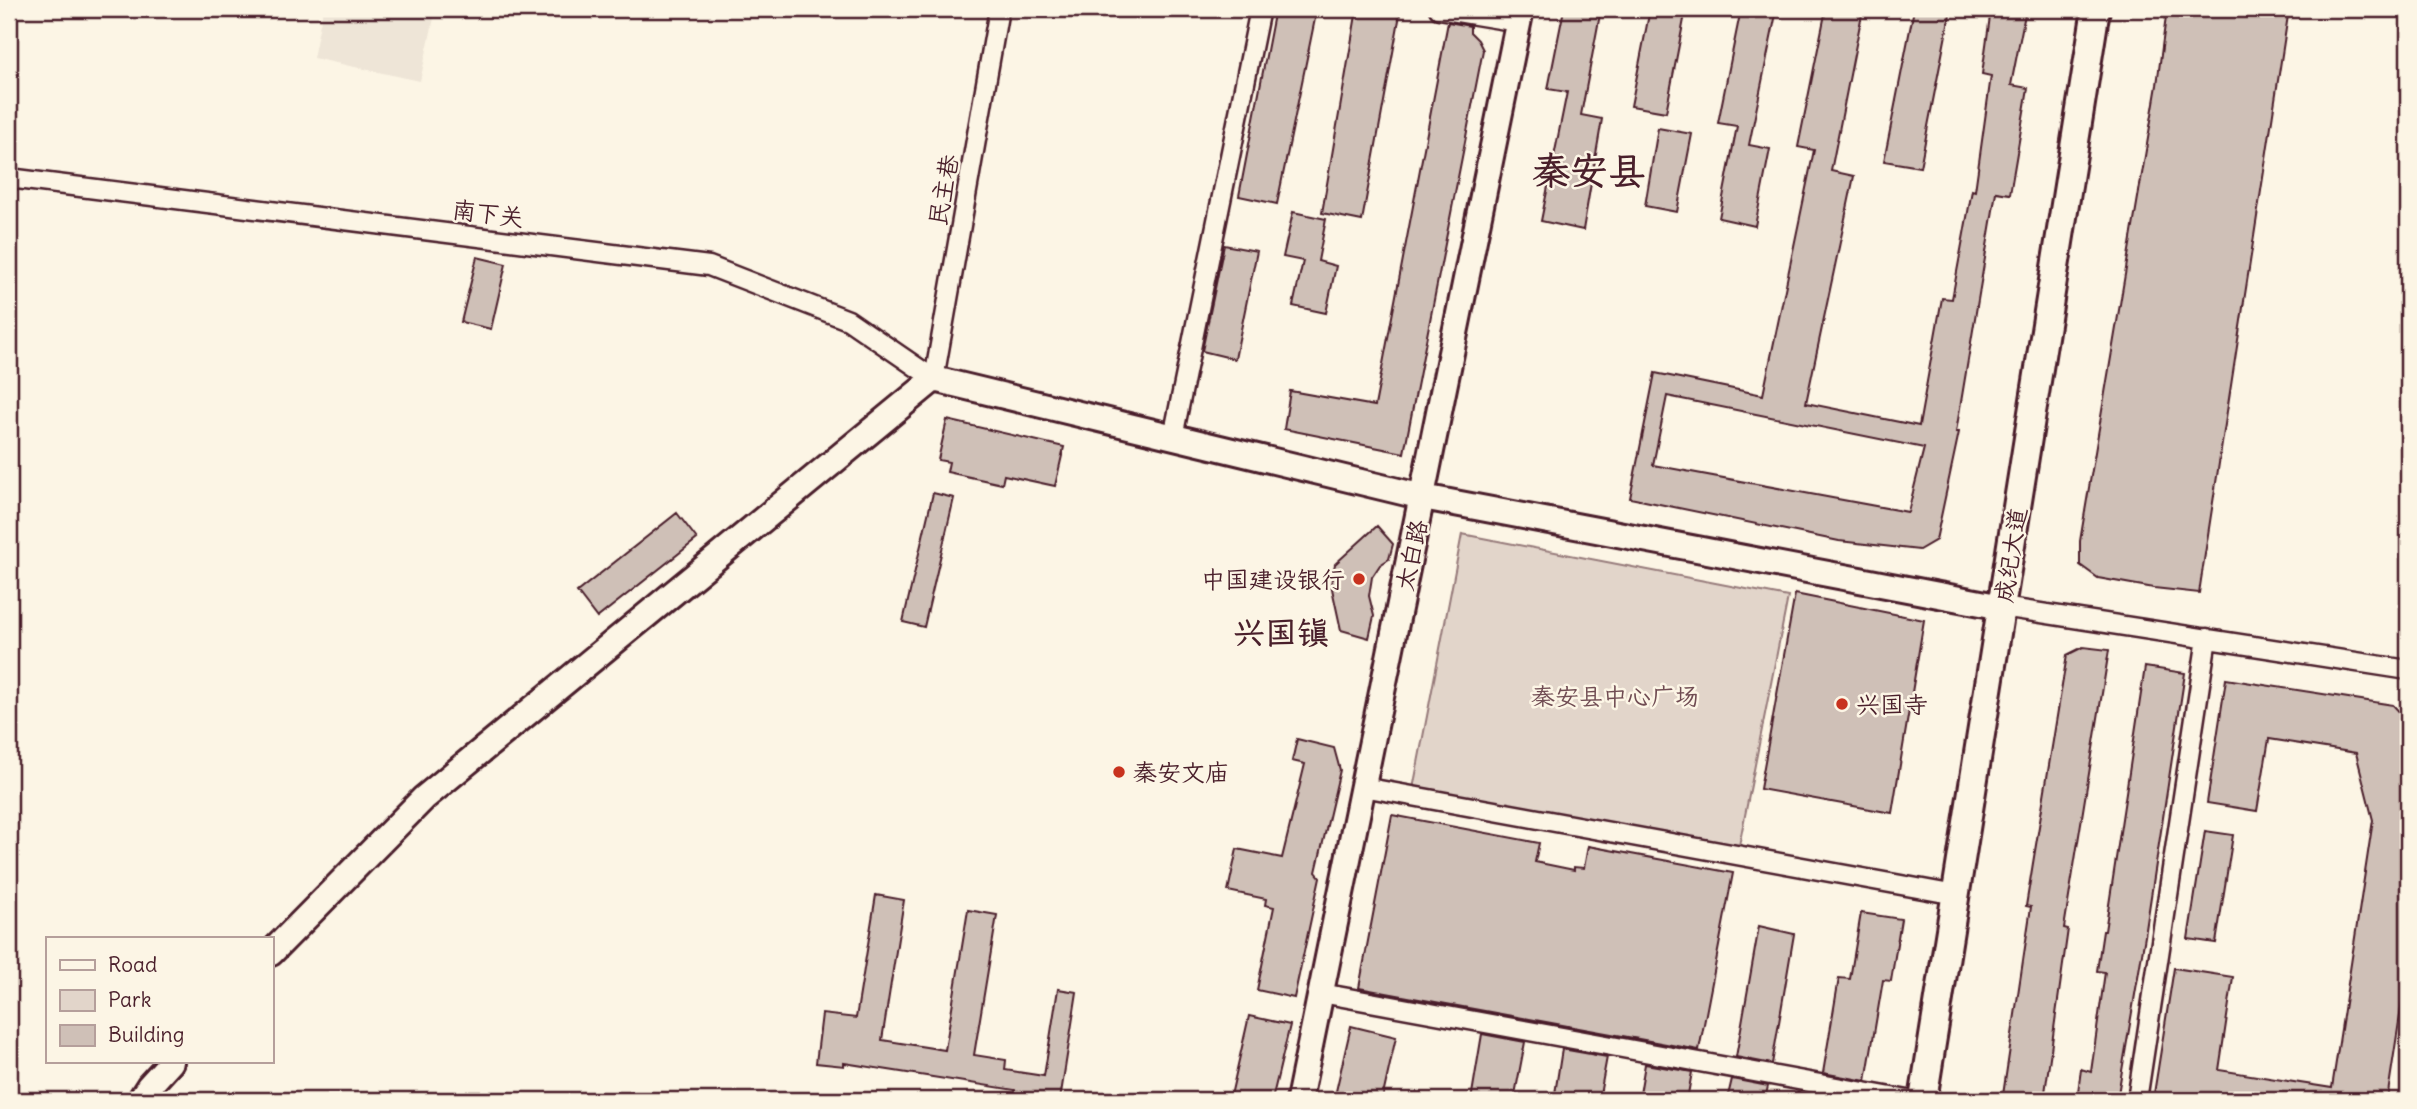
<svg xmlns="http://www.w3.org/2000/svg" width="2417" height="1109" font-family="Delius,'LXGW WenKai TC',sans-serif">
	<rect width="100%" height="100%" fill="#fcf5e5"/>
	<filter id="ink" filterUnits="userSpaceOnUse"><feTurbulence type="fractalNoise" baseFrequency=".0143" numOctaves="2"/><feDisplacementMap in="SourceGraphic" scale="14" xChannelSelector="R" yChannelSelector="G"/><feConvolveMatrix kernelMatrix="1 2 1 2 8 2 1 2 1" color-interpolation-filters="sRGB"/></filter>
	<g filter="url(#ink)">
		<path fill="#eee5d7" d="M 323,9 L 436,9 L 420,81 L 313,58 Z"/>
		<path fill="#e2d5ca" stroke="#967a7a" stroke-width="2" d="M 1462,534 L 1788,597 L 1738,851 L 1413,789 Z"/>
		<path fill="#cfc0b7" stroke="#4a1f2b" stroke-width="2" fill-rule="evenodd" d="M 1275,9 L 1317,9 L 1277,204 L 1239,196 Z
			M 1357,9 L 1401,9 L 1362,221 L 1322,213 Z
			M 1564,9 L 1601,9 L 1581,115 L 1602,119 L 1583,230 L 1541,221 L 1567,92 L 1548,89 Z
			M 1650,9 L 1686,9 L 1666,112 L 1631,106 Z
			M 1741,9 L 1777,9 L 1749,145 L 1770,149 L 1755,226 L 1719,218 L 1737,126 L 1718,123 Z
			M 1826,9 L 1863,9 L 1831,171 L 1854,176 L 1806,403 L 1919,426 L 1942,298 L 1952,299 L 1972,190 L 1975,191 L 1991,76 L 1982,74 L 1991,9 L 2026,9 L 2011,85 L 2028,88 L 2010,194 L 1996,192 L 1956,432 L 1959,432 L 1936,540 L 1919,550 L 1839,541 L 1630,498 L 1655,373 L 1763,395 L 1814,150 L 1798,147 ZM 1667,396 L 1924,448 L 1908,512 L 1653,465 Z
			M 1914,9 L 1951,9 L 1920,167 L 1884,161 Z
			M 2167,9 L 2289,9 L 2199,593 L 2154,588 L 2098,578 L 2080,565 L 2080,541 L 2157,85 Z
			M 1448,22 L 1470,26 L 1470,32 L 1478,40 L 1483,50 L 1404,453 L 1284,429 L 1290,391 L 1375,406 Z
			M 1658,128 L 1692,134 L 1677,212 L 1645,206 Z
			M 1293,212 L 1326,219 L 1318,261 L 1336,266 L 1326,313 L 1293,306 L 1303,261 L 1283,257 Z
			M 1224,245 L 1257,251 L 1235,359 L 1202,351 Z
			M 477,257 L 506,264 L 491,329 L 461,322 Z
			M 947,420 L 1064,447 L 1055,486 L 1004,475 L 1002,484 L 947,472 L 949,462 L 938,460 Z
			M 933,493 L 954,498 L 924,627 L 903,622 Z
			M 677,513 L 697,539 L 597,618 L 577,592 Z
			M 1377,526 L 1393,544 L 1389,559 L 1380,565 L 1372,577 L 1369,596 L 1374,616 L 1369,638 L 1341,630 L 1331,584 L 1335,564 Z
			M 1795,594 L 1924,620 L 1892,813 L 1760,789 Z
			M 2083,647 L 2109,650 L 2064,928 L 2068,929 L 2044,1100 L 2003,1095 L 2031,907 L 2026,906 L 2067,655 Z
			M 2145,667 L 2185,673 L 2145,936 L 2117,1100 L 2077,1100 L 2081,1069 L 2091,1072 L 2105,972 L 2097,971 L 2103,931 L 2105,931 Z
			M 2226,679 L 2393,705 L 2404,717 L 2408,733 L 2408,963 L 2387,1100 L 2153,1100 L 2174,968 L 2233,977 L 2219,1070 L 2332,1088 L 2373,820 L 2356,753 L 2269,739 L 2257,811 L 2207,803 Z
			M 1297,739 L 1334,748 L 1340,770 L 1316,872 L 1320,877 L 1294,998 L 1257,990 L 1274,907 L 1265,905 L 1266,899 L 1228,891 L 1237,849 L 1282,858 L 1305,764 L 1292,761 Z
			M 1392,815 L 1539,843 L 1535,862 L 1574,870 L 1574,867 L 1584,868 L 1588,846 L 1733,873 L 1699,1050 L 1359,988 Z
			M 2205,831 L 2233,835 L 2216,943 L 2188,939 Z
			M 876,895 L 904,900 L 882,1040 L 945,1050 L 968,910 L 997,915 L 974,1055 L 1006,1060 L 1005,1070 L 1044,1076 L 1058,989 L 1077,992 L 1060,1100 L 1015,1093 L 1015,1090 L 844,1063 L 844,1066 L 816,1063 L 822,1014 L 856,1018 Z
			M 1861,913 L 1901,919 L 1891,981 L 1883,980 L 1866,1081 L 1823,1073 L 1839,978 L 1850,979 Z
			M 1759,926 L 1794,934 L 1772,1064 L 1736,1057 Z
			M 1249,1016 L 1290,1025 L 1272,1100 L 1230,1100 Z
			M 1351,1026 L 1396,1037 L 1382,1100 L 1334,1100 Z
			M 1482,1034 L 1525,1042 L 1514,1100 L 1471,1100 Z
			M 1562,1049 L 1607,1057 L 1599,1100 L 1554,1100 Z
			M 1645,1064 L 1692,1072 L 1687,1100 L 1639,1100 Z
			M 1732,1079 L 1768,1086 L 1765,1100 L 1727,1100 Z"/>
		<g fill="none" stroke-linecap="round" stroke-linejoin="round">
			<g stroke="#4a1f2b" stroke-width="23">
				<path id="street" d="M 1439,9 L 1518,22
					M 9,178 L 709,266 L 848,320 L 934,379 L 999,9
					M 1173,437 L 1260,9
					M 2002,607 L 2408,670
					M 1363,787 L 1956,895
					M 1321,993 L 1908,1100
					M 2137,1100 L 2207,638"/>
			</g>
			<g stroke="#4a1f2b" stroke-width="30">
				<path id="secondary" d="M 271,953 L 424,798 L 934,379 L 1423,497 L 2002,607
					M 140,1100 L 149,1086 L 171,1062
					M 1299,1100 L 1521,9"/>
			</g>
			<g stroke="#4a1f2b" stroke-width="32">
				<path id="primary" d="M 1923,1100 L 2096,9"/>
			</g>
			<use href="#street" stroke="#fcf5e5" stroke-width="18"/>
			<use href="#secondary" stroke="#fcf5e5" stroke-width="24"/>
			<use href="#primary" stroke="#fcf5e5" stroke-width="26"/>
		</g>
	</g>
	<g fill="#c8321e" stroke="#fcf5e5" stroke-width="2.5">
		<circle cx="1359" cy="579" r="7"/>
		<circle cx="1842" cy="704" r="7"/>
		<circle cx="1119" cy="772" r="7"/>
	</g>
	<g text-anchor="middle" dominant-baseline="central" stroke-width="5" stroke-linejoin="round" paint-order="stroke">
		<g font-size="24" fill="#4a1f2b" stroke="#fcf5e5">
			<text transform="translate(943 190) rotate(-80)">民主巷</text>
			<text transform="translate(488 213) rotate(7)">南下关</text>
			<text transform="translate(1411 555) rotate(-78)">太白路</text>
			<text transform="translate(2010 555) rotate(-81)">成纪大道</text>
		</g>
		<g font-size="24" fill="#4a1f2b" stroke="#fcf5e5" text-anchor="start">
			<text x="1345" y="579" text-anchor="end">中国建设银行</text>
			<text x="1856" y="704">兴国寺</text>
			<text x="1133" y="772">秦安文庙</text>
		</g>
		<g font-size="24" fill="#704c53" stroke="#fcf5e5">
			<text x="1615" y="696">秦安县中心广场</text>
		</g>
		<g font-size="32" font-weight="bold" fill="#4a1f2b" stroke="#fcf5e5">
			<text x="1281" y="632">兴国镇</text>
		</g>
		<g font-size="38" font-weight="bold" fill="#4a1f2b" stroke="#fcf5e5">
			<text x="1589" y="170">秦安县</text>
		</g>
	</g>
	<rect width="2417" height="1109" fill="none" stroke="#fcf5e5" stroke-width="35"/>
	<rect x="18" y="18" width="2382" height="1074" fill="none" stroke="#4a1f2b" stroke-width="2.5" filter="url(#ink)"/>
	<rect x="46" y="937" width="228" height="126" fill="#fcf5e5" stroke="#b59f9b" stroke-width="2"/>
	<rect x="60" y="960" width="35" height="10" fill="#fcf5e5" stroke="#b59f9b" stroke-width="2"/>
	<text x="108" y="972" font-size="21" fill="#4a1f2b">Road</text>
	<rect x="60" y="990" width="35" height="21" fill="#e2d5ca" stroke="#b59f9b" stroke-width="2"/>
	<text x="108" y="1007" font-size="21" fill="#4a1f2b">Park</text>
	<rect x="60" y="1025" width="35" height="21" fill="#cfc0b7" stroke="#b59f9b" stroke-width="2"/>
	<text x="108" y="1042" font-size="21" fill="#4a1f2b">Building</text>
</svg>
